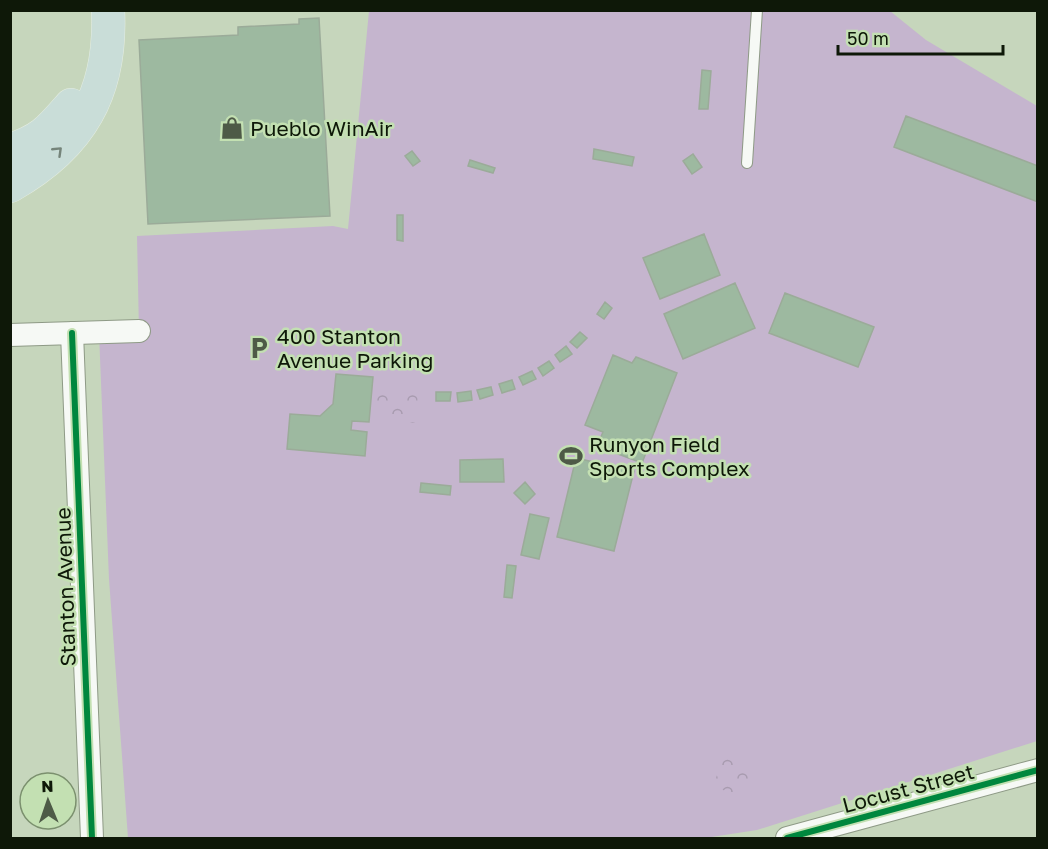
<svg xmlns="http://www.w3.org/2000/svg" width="1048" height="849" font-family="'Golos Text',sans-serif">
	<defs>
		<pattern id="forest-crowns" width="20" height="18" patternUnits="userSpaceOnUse" patternTransform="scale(1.5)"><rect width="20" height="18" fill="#c5b5ce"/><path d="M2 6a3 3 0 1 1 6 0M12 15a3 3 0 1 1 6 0" fill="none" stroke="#a89baf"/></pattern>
	</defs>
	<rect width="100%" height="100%" fill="#c6d6bc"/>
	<path fill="#c5b5ce" d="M 369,11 L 890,11 L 926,40 L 1037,106 L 1037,741 L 757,830 L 705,838 L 128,838 L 109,579 L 99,333 L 139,331 L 137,236 L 333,226 L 348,229 Z"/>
	<path fill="url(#forest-crowns)" d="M 376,391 L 418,394 L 416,423 L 374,421 Z
		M 723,757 L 753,766 L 743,796 L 713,787 Z"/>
	<path fill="#9db9a0" stroke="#9bab99" stroke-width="1.5" d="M 319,18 L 330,216 L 148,224 L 139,40 L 238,35 L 238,27 L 299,24 L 299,19 Z
		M 702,70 L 711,71 L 708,109 L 699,109 Z
		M 906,116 L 1038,166 L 1038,202 L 894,147 Z
		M 594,149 L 634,157 L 632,166 L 593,159 Z
		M 412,151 L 420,161 L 413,166 L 405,156 Z
		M 693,154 L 702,167 L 692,174 L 683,161 Z
		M 470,160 L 495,168 L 493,173 L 468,166 Z
		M 397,215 L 403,215 L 403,241 L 397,240 Z
		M 704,234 L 720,275 L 660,299 L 643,258 Z
		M 735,283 L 755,328 L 683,359 L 664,314 Z
		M 785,293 L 874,327 L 858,367 L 769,333 Z
		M 605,302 L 612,308 L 604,319 L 597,314 Z
		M 580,332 L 587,338 L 577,348 L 570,342 Z
		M 566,346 L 572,354 L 560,362 L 555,355 Z
		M 613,355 L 632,363 L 636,357 L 677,373 L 642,463 L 597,446 L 603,432 L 585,425 Z
		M 549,361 L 554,368 L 543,376 L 538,368 Z
		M 532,371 L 536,379 L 523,385 L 519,377 Z
		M 336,374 L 373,377 L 369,422 L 352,421 L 351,430 L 367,432 L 365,456 L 287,449 L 290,414 L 320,416 L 333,404 Z
		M 512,380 L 515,389 L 502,393 L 499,384 Z
		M 491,387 L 493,395 L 480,399 L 477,390 Z
		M 471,391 L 472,400 L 458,402 L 457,393 Z
		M 436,392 L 451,392 L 450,401 L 436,401 Z
		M 576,458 L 634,471 L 614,551 L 557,537 Z
		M 503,459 L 504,482 L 460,482 L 460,460 Z
		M 525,482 L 535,494 L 525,504 L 514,493 Z
		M 421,483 L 451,486 L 450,495 L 420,492 Z
		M 530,514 L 549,518 L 539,559 L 521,555 Z
		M 507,565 L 516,566 L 512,598 L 504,597 Z"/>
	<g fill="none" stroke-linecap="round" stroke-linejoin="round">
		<g stroke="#8e9a86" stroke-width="12">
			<path id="service" d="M 747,163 L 757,10"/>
		</g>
		<g stroke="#8e9a86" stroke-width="24">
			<path id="minor" d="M 72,333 L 92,838
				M 10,335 L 139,331
				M 787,838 L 1038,770"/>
		</g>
		<g stroke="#e5ede1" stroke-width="34">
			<path id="motorway" d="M 10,150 C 42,140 50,129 71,105
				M 10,186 C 81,146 112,92 108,10"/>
		</g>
		<use href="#service" stroke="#f6f9f5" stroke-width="10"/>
		<use href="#minor" stroke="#f6f9f5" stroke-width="22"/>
		<use href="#motorway" stroke="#c9ddd8" stroke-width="33"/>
		<g stroke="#c3e0b2" stroke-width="10">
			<path id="cycleway" d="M 72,333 L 92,838
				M 787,838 L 1038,770"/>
		</g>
		<use href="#cycleway" stroke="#00873e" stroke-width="6"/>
	</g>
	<defs><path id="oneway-chevron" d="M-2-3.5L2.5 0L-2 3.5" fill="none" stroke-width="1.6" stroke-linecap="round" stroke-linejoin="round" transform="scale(1.5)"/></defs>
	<use stroke="#75847a" href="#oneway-chevron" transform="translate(58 151) rotate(-44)"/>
	<defs>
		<g id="shop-bare" transform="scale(1.8)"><path d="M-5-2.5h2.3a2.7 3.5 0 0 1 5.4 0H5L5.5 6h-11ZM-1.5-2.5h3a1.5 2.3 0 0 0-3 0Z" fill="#4e5a47" stroke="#c3e0b2" stroke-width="2.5" paint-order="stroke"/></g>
		<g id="parking-bare" transform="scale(1.8)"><path d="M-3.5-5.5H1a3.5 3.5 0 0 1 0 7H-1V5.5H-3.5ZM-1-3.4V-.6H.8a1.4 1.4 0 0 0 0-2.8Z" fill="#4e5a47" stroke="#c3e0b2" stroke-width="2.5" paint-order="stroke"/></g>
		<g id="stadium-bare" transform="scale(1.8)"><path d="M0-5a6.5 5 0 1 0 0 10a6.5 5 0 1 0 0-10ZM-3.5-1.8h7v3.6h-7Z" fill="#4e5a47" stroke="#c3e0b2" stroke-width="2.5" paint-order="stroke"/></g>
	</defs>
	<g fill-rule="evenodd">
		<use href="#shop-bare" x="232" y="128"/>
		<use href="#parking-bare" x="259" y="348"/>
		<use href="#stadium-bare" x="571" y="456"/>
	</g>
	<g text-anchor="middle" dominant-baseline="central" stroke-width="5" stroke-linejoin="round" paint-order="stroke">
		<g font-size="21" fill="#0e1808" stroke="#c3e0b2" text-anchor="start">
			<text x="250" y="128">Pueblo WinAir</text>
			<text x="277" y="336">400 Stanton<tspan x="277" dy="24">Avenue Parking</tspan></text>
			<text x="589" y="444">Runyon Field<tspan x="589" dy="24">Sports Complex</tspan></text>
		</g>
		<g font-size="21" fill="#0e1808" stroke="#c3e0b2">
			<text transform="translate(65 587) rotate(-92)">Stanton Avenue</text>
			<text transform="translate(908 788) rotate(-15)">Locust Street</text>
		</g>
	</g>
	<rect width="1048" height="849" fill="none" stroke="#0e1808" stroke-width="24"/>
	<g transform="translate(48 801) rotate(358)"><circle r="28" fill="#c3e0b2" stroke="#7b906e" stroke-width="1.5"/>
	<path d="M0-4.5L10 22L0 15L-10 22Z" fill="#4e5a47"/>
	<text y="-9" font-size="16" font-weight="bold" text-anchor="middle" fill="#0e1808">N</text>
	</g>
	<path d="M838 45v9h165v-9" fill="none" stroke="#0e1808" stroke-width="3"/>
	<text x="847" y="45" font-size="18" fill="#0e1808" stroke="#c3e0b2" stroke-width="4.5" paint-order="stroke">50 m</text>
</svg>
